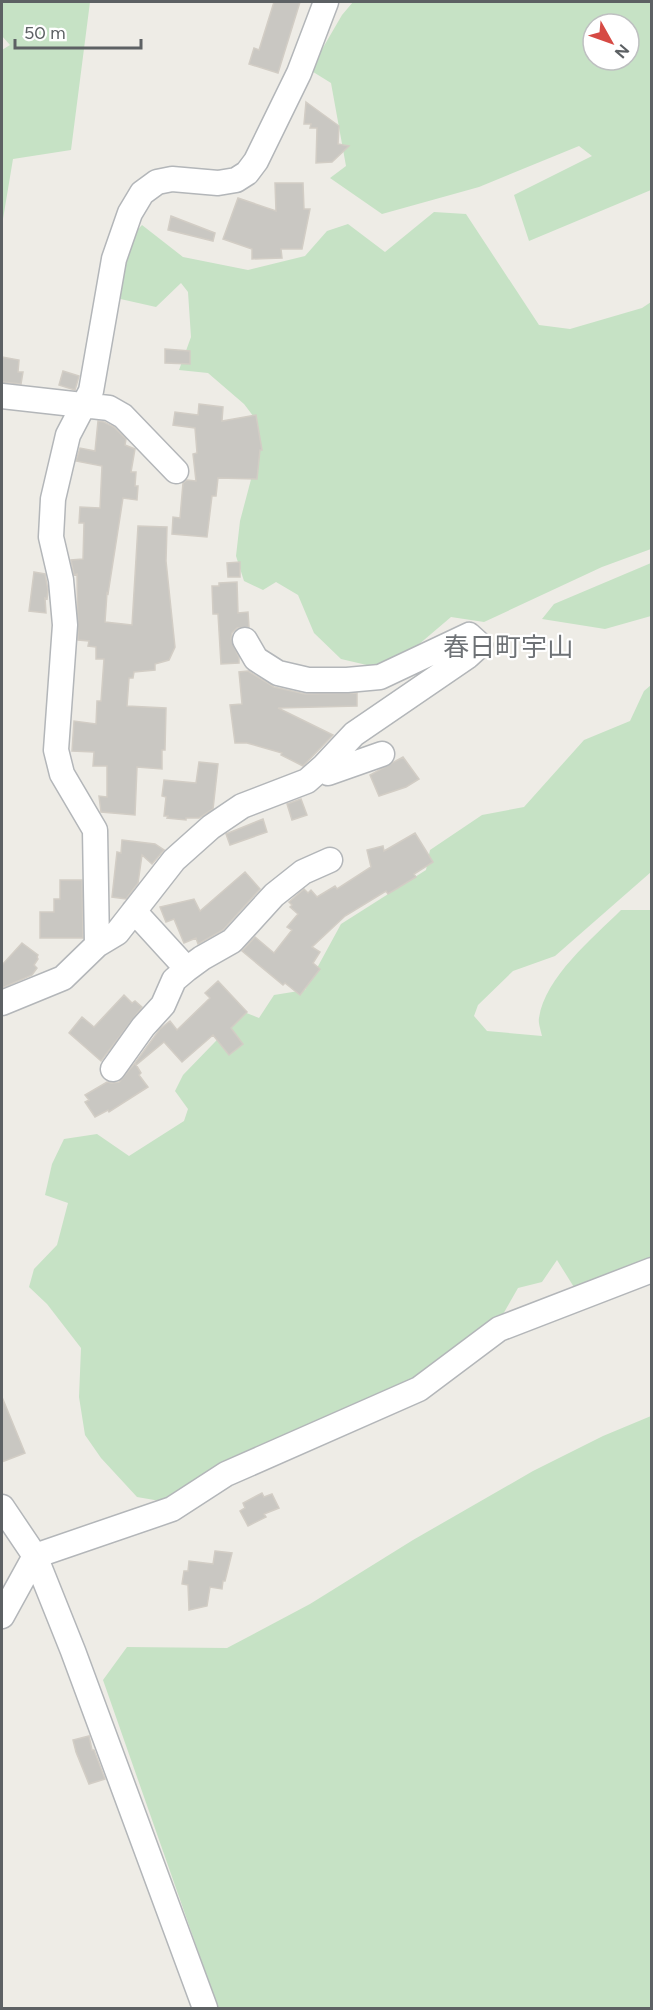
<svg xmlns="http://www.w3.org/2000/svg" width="653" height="2010" font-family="Figtree,'Noto Sans JP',sans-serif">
	<rect width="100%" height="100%" fill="#eeece6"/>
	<path fill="#c6e2c5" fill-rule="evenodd" d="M 2,2 L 90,2 L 71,150 L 13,159 L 2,225 L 2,50 L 10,45 L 2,36 Z
		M 353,2 L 651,2 L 651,190 L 529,241 L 514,195 L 592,156 L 579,146 L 479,187 L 382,214 L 330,178 L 346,166 L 331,83 L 310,70 L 342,15 ZM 593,24 L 629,24 L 629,60 L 593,60 Z
		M 434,212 L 466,214 L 539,325 L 570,329 L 642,308 L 651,302 L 651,549 L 602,567 L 484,622 L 451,617 L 404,657 L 371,666 L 341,659 L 314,633 L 298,595 L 276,582 L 263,590 L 244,581 L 236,556 L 240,521 L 258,453 L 257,421 L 244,404 L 208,373 L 179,370 L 191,337 L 188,292 L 181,283 L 156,307 L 116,298 L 127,241 L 142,225 L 183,257 L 248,270 L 305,256 L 327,231 L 348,224 L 385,252 Z
		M 651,563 L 651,616 L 605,629 L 542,619 L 554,604 Z
		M 651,685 L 651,872 L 555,956 L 513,971 L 478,1005 L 474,1016 L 487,1031 L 542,1036 C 541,1031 538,1023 539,1018 C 545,977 593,938 621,910 L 651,910 L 651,1266 L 577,1292 L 557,1260 L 542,1282 L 518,1288 L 498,1323 L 414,1386 L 166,1502 L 137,1497 L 101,1458 L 85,1435 L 79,1397 L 81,1348 L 47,1304 L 29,1287 L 34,1269 L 57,1245 L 68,1203 L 45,1195 L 52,1164 L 64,1139 L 97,1134 L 129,1156 L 184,1121 L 188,1109 L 175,1091 L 183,1075 L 244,1012 L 259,1018 L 274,995 L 305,990 L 341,924 L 426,870 L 430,850 L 482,815 L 524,807 L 584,740 L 630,721 L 644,691 Z
		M 651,1416 L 651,2008 L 218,2008 L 103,1680 L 127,1647 L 227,1648 L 310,1604 L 413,1540 L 533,1471 L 603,1436 Z"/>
	<path fill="#c9c7c2" stroke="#d2cdc5" stroke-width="1.5" d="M 274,2 L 300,2 L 278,73 L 249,64 L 254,48 L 259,50 Z
		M 306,102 L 339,126 L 338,144 L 349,146 L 332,162 L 316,163 L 317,128 L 310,128 L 311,124 L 304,124 Z
		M 275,183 L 303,183 L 304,209 L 310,209 L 302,249 L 281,249 L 282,258 L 252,259 L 252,249 L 223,239 L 238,198 L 276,211 Z
		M 171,216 L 215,233 L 213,241 L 168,230 Z
		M 165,349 L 190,351 L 190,364 L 165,363 Z
		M 2,357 L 19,360 L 18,372 L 23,372 L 21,384 L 2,382 Z
		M 63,371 L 79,376 L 75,390 L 59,385 Z
		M 199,404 L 223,407 L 222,421 L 256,415 L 262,450 L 260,450 L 257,479 L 218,478 L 216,496 L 212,496 L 207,537 L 172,534 L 173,517 L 180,518 L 183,483 L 187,480 L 196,481 L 193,454 L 197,453 L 195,428 L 173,425 L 175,412 L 198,415 Z
		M 98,421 L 104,422 L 114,427 L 126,439 L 125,445 L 135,449 L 131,472 L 136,472 L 135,486 L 138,486 L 137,500 L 123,498 L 108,594 L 107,593 L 105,622 L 132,625 L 138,526 L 167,527 L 166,561 L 175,647 L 169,660 L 155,664 L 155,670 L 134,672 L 133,678 L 129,678 L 127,706 L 166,708 L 165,750 L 162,750 L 162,769 L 137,767 L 135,815 L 101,812 L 99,796 L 107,797 L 107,766 L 93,766 L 94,752 L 72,751 L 74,721 L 96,724 L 97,701 L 101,701 L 104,659 L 96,659 L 96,647 L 88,646 L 89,641 L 78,640 L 77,574 L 74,575 L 71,560 L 83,559 L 84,523 L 79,523 L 80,507 L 100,508 L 102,466 L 76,461 L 80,448 L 95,451 Z
		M 240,562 L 240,577 L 228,577 L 227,563 Z
		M 34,572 L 45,574 L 48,590 L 47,599 L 45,598 L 46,613 L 29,611 Z
		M 237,582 L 238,613 L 248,612 L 249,627 L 237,628 L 232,633 L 231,639 L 239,658 L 239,663 L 221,664 L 218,614 L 213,614 L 212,586 L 219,586 L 219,583 Z
		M 248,671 L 274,687 L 305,694 L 357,693 L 357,706 L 278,708 L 333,735 L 303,766 L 281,755 L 282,753 L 247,743 L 235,743 L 230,705 L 242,704 L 239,672 Z
		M 403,757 L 419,779 L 406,787 L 379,796 L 370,775 Z
		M 199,762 L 218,764 L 213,809 L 199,818 L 186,818 L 186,820 L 167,818 L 168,816 L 164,816 L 166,797 L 162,796 L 164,780 L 196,783 Z
		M 301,799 L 307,815 L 292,820 L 287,804 Z
		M 263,819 L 267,832 L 230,845 L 226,834 Z
		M 415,833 L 433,862 L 414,874 L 416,877 L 388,894 L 386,891 L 345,916 L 312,947 L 320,952 L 313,963 L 320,969 L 300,995 L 285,983 L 283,985 L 242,951 L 255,937 L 274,953 L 292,930 L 287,927 L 298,914 L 290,907 L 292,905 L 289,902 L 304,889 L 308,893 L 311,890 L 317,897 L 335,886 L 337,889 L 371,867 L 367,850 L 383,846 L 384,851 Z
		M 122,840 L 155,844 L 164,850 L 152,864 L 142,855 L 138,883 L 126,899 L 112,897 L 117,852 L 121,853 Z
		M 245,872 L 260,889 L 223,930 L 198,944 L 196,938 L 184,943 L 174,919 L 166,922 L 160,907 L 194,899 L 200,911 Z
		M 60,880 L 82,880 L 83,938 L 40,938 L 40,912 L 54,912 L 54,899 L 60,899 Z
		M 22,943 L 38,955 L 37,957 L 38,959 L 34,965 L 37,968 L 32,975 L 2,988 L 2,965 Z
		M 218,981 L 247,1012 L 231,1028 L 243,1044 L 229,1055 L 213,1035 L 182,1062 L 164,1042 L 136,1065 L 135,1063 L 160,1029 L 170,1021 L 177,1030 L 210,998 L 205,993 Z
		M 124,995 L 132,1003 L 135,1001 L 142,1007 L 101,1061 L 69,1033 L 82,1017 L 94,1027 Z
		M 135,1063 L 141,1073 L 139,1075 L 148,1087 L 109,1112 L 108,1110 L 95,1117 L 85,1102 L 89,1100 L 85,1095 L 107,1082 L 112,1083 L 119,1082 Z
		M 2,1397 L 25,1453 L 2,1462 Z
		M 262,1493 L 264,1497 L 272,1494 L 279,1508 L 264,1514 L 266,1517 L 248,1526 L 240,1511 L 245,1508 L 243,1503 Z
		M 215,1551 L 232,1553 L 225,1581 L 223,1581 L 222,1589 L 210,1587 L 207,1606 L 189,1610 L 188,1585 L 182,1584 L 184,1571 L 188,1571 L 189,1561 L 213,1564 Z
		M 89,1736 L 92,1750 L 94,1750 L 105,1779 L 89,1784 L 76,1752 L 73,1740 Z"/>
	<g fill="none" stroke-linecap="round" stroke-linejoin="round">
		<g stroke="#b3b6b9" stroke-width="27">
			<path id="minor" d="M 2,396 L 109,408 L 123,416 L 176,471
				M 324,766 L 328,773 L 382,754
				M 97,945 L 95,830 L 62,774 L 56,750 L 65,625 L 61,580 L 51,537 L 53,499 L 68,435 L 91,391 L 114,259 L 130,213 L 142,193 L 157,182 L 172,179 L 218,183 L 236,180 L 247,173 L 256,161 L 299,73 L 326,2
				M 187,969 L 202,958 L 232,941 L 274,895 L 303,872 L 330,860
				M 2,1003 L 63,978 L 97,945 L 117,933 L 174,860 L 211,827 L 242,806 L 307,781 L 324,766 L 354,734 L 468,656 L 480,645 L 469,635 L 380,677 L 347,680 L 308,680 L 278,673 L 256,659 L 245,640
				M 113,1069 L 143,1027 L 163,1005 L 174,980 L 187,969 L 134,911
				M 2,1507 L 35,1556 L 73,1651 L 205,2008
				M 2,1616 L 35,1556 L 172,1509 L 226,1474 L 419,1389 L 499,1329 L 652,1270"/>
		</g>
		<use href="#minor" stroke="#fff" stroke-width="24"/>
	</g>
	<g text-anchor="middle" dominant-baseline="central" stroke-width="4.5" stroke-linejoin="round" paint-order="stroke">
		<g font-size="26" fill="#6e7276" stroke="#fff">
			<text x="508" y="647">春日町宇山</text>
		</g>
	</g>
	<rect width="653" height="2010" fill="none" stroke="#5d6164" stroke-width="6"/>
	<g transform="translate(611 42) rotate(130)"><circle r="28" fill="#ffffff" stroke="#bec0c1" stroke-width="1.5"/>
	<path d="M0-4.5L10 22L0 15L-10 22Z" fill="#d64a44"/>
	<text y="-9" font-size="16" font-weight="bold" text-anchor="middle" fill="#5d6164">N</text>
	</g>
	<path d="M15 39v9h126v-9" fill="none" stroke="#5d6164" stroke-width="3"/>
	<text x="24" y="39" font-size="18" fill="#5d6164" stroke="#ffffff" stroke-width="4.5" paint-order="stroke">50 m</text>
</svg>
